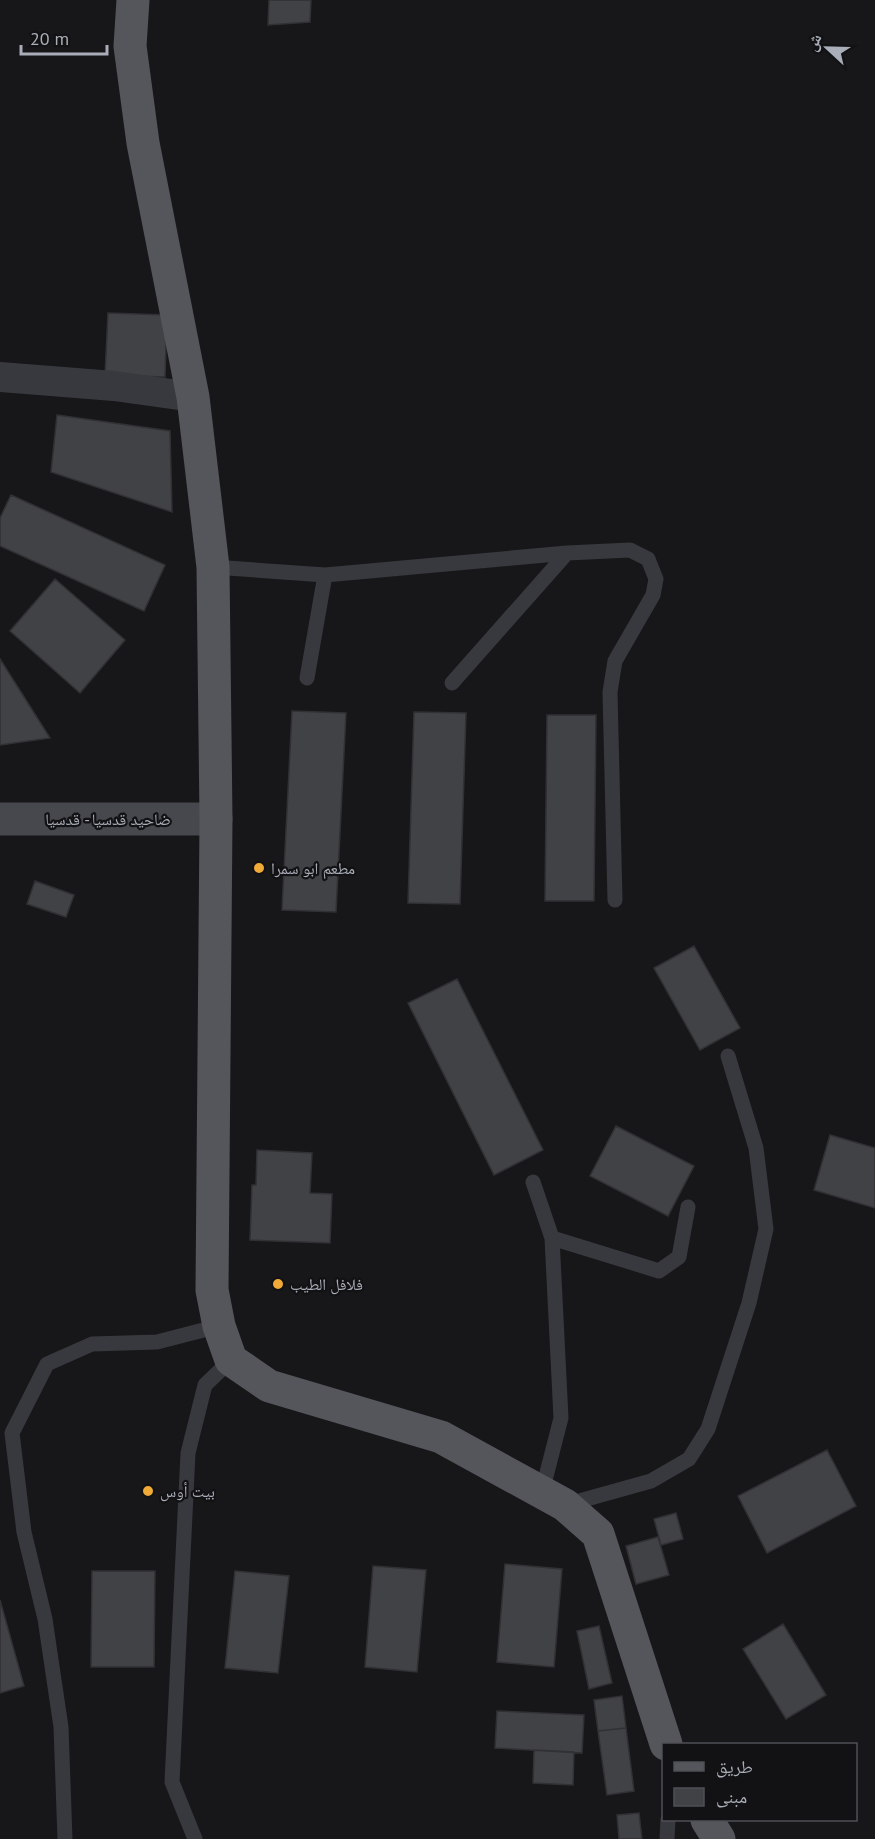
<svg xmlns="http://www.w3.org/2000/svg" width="875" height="1839" font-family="'PT Sans','Noto Naskh Arabic',sans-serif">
	<rect width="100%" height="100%" fill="#171719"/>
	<path fill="#414246" stroke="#313135" stroke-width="1.5" d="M 269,0 L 311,0 L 310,22 L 268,25 Z
		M 108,313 L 167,315 L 165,377 L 105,375 Z
		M 57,415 L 170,431 L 172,512 L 51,472 Z
		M 11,495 L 165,565 L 144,611 L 0,546 L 0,518 Z
		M 55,579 L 125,640 L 80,693 L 10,631 Z
		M 0,659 L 50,738 L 0,745 Z
		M 292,711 L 346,713 L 336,912 L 282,910 Z
		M 414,712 L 466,713 L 460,904 L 408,903 Z
		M 547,715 L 596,715 L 594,901 L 545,901 Z
		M 35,881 L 74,895 L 66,917 L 27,904 Z
		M 694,946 L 740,1028 L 700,1050 L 654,968 Z
		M 457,979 L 543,1150 L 494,1175 L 408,1003 Z
		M 616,1126 L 694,1166 L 668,1216 L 590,1176 Z
		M 830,1135 L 875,1148 L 875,1208 L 814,1190 Z
		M 257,1150 L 312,1153 L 310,1193 L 332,1194 L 330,1243 L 250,1240 L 252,1185 L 256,1185 Z
		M 827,1450 L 856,1506 L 767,1553 L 738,1496 Z
		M 676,1513 L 683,1539 L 661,1545 L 654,1519 Z
		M 658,1537 L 669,1575 L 636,1584 L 626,1546 Z
		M 505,1564 L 562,1569 L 554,1667 L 497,1662 Z
		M 373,1566 L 426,1570 L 417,1672 L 365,1667 Z
		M 92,1571 L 155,1571 L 154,1667 L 91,1667 Z
		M 235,1571 L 289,1576 L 278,1673 L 225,1668 Z
		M 0,1600 L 24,1686 L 0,1693 Z
		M 783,1624 L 826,1695 L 786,1719 L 743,1649 Z
		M 599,1626 L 612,1683 L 589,1689 L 577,1631 Z
		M 622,1696 L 626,1728 L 598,1731 L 594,1700 Z
		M 497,1711 L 584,1715 L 582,1753 L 495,1748 Z
		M 626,1728 L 634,1791 L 607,1795 L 598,1731 Z
		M 534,1750 L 574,1752 L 573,1785 L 533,1783 Z
		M 639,1813 L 642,1839 L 619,1839 L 617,1815 Z"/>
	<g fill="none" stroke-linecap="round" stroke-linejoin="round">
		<path stroke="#38393e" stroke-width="15" d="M 213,567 L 325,575 L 567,553 L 630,550 L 648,559 L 656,579 L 653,595 L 615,661 L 610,692 L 615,900
			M 307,678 L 325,575
			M 452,683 L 567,553
			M 533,1182 L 552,1238 L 561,1418 L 542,1492
			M 552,1238 L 659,1271 L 679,1257 L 688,1207
			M 565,1505 L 651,1481 L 689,1459 L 708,1429 L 749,1303 L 766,1229 L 756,1148 L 728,1056
			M 65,1839 L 61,1727 L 45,1619 L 24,1532 L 12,1433 L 47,1364 L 92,1344 L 157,1342 L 219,1326
			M 195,1839 L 172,1782 L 188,1453 L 205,1385 L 231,1360
			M 667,1839 L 668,1820"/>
		<path stroke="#38393e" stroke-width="30" d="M 0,377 L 114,386 L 193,397"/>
		<path stroke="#46484d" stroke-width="33" d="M 0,819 L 216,819"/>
		<path stroke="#54565c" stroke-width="33" d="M 133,0 L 130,46 L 143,143 L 193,397 L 213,567 L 216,819 L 212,1290 L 219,1326 L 231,1360 L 269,1386 L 441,1437 L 565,1505 L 598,1534 L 666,1744
			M 707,1820 L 719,1839"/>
	</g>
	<g fill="#efaa38" stroke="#121214" stroke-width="2">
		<circle cx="259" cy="868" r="6"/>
		<circle cx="278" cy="1284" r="6"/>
		<circle cx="148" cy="1491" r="6"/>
	</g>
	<g text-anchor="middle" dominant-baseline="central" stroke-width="4.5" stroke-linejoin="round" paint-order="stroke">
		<g font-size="16" fill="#a9aeb8" stroke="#121214">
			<text x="108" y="819">ضاحيد قدسيا - قدسيا</text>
		</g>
		<g font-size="16" fill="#a9aeb8" stroke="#121214" text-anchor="start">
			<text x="271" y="868">مطعم ابو سمرا</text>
			<text x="290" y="1284">فلافل الطيب</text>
			<text x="160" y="1491">بيت أوس</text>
		</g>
	</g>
	<rect x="662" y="1743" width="195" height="78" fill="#121214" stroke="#4e5056" stroke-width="1.5"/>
	<rect x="674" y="1762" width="30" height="9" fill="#54565c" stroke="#4e5056" stroke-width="1.5"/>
	<text x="716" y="1773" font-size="18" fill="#a9aeb8">طريق</text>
	<rect x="674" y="1788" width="30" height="18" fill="#414246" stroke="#4e5056" stroke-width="1.5"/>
	<text x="716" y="1803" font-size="18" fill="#a9aeb8">مبنى</text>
	<g transform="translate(827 48) rotate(292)" stroke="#121214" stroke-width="4.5" paint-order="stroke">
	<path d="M0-4.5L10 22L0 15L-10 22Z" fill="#a9aeb8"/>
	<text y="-9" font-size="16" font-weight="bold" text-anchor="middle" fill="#a9aeb8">ش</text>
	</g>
	<path d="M21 45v9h86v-9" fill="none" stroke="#a9aeb8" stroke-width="3"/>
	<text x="30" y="45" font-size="18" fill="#a9aeb8" stroke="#121214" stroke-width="4.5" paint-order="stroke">20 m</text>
</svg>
